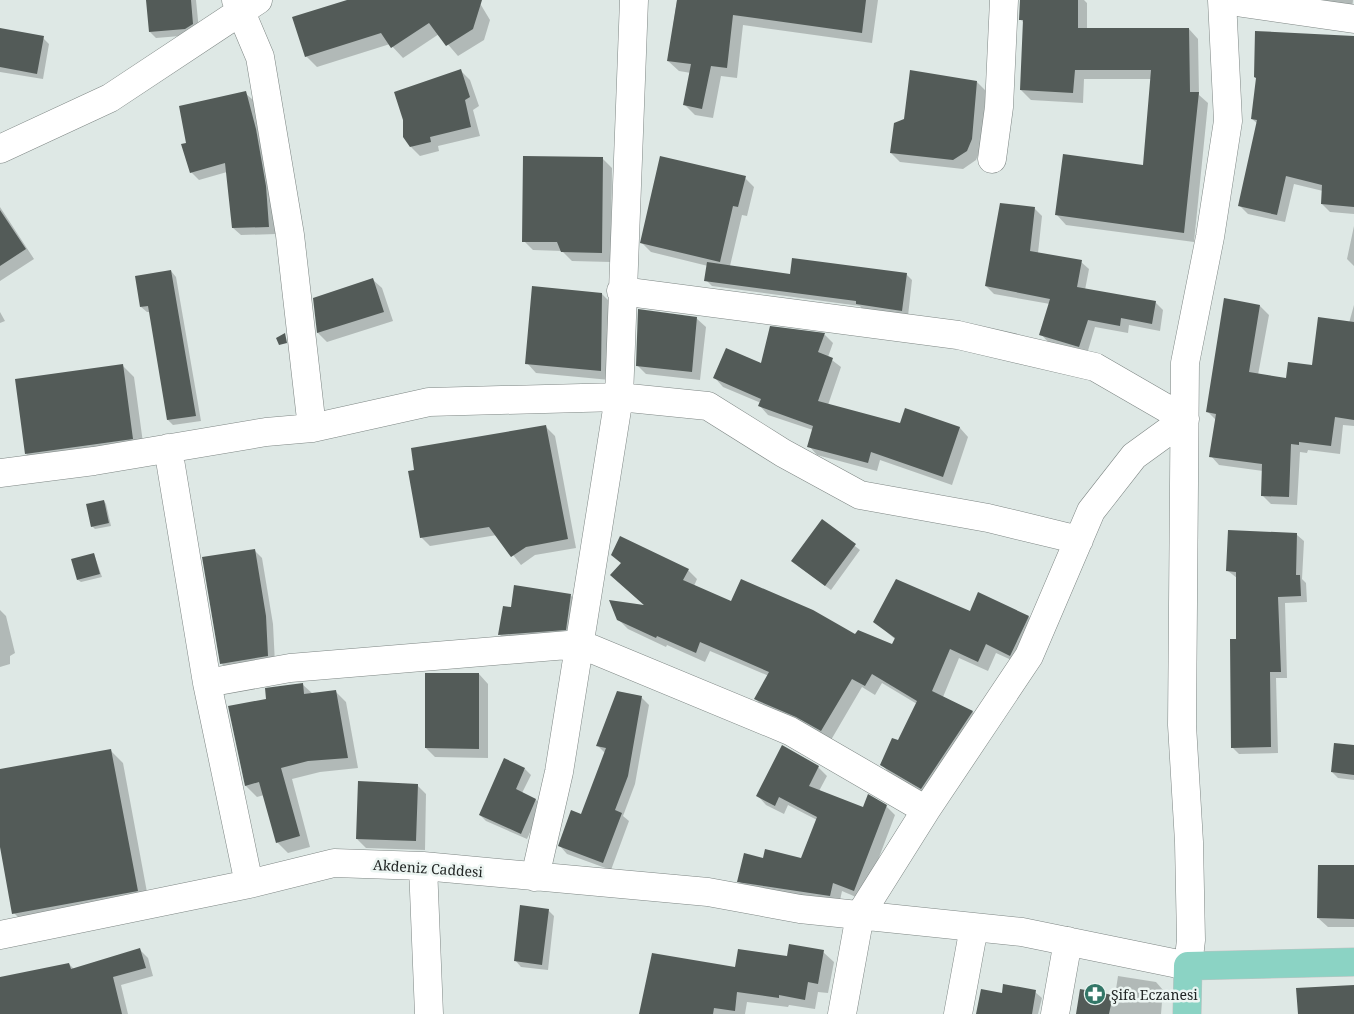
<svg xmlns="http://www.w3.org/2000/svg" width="1354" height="1014" font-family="'Noto Serif',serif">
	<rect width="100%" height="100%" fill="#dee8e5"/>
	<path fill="#0003" d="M 147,0 L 196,0 L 199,30 L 192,35 L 156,38 L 150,32 Z
		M 351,0 L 478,0 L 490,20 L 484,40 L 458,56 L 439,34 L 403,58 L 390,44 L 317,67 L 306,56 Z
		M 677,0 L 878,0 L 872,43 L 743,25 L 737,78 L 721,76 L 713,118 L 695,115 L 684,104 L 691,73 L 679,71 L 668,61 Z
		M 1021,0 L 1084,0 L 1087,3 L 1087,29 L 1189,29 L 1198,39 L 1199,95 L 1208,103 L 1194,242 L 1066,225 L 1057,215 L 1144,166 L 1151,79 L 1084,79 L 1083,103 L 1031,100 L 1021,90 L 1024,23 L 1020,19 Z
		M 1284,0 L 1353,0 L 1352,10 Z
		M 0,30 L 43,38 L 49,44 L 43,79 L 0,72 Z
		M 1354,37 L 1354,214 L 1330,212 L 1322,204 L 1323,191 L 1294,184 L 1285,222 L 1248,214 L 1239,205 L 1258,124 L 1252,119 Z
		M 460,70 L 470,80 L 479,106 L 473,110 L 480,136 L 438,146 L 439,151 L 420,156 L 411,147 Z
		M 977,82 L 986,91 L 981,148 L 976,160 L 963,169 L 900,162 L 891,153 Z
		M 245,93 L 253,100 L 263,137 L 273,195 L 276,234 L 241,235 L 233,228 L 227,172 L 199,180 L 191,172 L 187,144 Z
		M 603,159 L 612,168 L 611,262 L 572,261 L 562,251 L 533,250 L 524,241 Z
		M 745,178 L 754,187 L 747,216 L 742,215 L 730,266 L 791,275 L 906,274 L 912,280 L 908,316 L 863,310 L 860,306 L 712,286 L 706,280 L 708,266 L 651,252 L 642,243 Z
		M 0,207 L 34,259 L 0,281 Z
		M 1034,208 L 1042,216 L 1038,253 L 1081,262 L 1089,269 L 1085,290 L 1155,302 L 1163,310 L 1160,331 L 1129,325 L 1128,333 L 1095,327 L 1087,354 L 1048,342 L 1041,334 L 1050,304 L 994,294 L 986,286 Z
		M 1354,226 L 1354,266 L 1347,259 Z
		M 171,271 L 176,277 L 201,421 L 173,425 L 168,420 L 150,312 L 147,312 L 141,307 Z
		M 372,279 L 382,288 L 393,321 L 327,342 L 318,333 L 314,299 Z
		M 602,294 L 611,303 L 610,380 L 536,373 L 527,363 Z
		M 1225,300 L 1260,306 L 1269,315 L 1258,375 L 1287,380 L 1313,367 L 1349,323 L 1354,305 L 1354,426 L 1343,425 L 1340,454 L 1308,450 L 1307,453 L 1300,452 L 1297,505 L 1271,504 L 1262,495 L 1263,471 L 1219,465 L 1211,456 L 1216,420 L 1207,411 Z
		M 0,312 L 5,321 L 0,323 Z
		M 696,318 L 706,327 L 700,380 L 646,374 L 637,365 Z
		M 771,328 L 825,335 L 833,343 L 828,357 L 841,367 L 828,405 L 901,424 L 906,409 L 960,428 L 968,437 L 952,485 L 880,460 L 877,471 L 817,455 L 809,446 L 813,430 L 768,415 L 760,406 L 761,403 L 723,387 L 715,378 L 761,365 Z
		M 122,365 L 134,377 L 144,450 L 38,465 L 26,454 Z
		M 546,427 L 555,436 L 576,548 L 535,555 L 521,565 L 497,535 L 430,546 L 421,537 Z
		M 104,501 L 106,504 L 111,526 L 95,529 L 92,526 Z
		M 823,521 L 860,550 L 831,590 L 798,566 Z
		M 1297,535 L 1304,541 L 1302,579 L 1306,583 L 1307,602 L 1285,603 L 1287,678 L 1276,678 L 1278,753 L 1239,754 L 1232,747 L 1237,640 L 1237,578 L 1228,571 Z
		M 254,550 L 262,558 L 273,624 L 275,664 L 229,671 L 221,663 Z
		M 94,554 L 102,577 L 81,582 L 78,580 Z
		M 613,555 L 688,570 L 697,579 L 694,586 L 732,603 L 892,646 L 896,640 L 875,622 L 970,612 L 1029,617 L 1038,626 L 1020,664 L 996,653 L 988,671 L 959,658 L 943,697 L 973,712 L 982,721 L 931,798 L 891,775 L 882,765 L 899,742 L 917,704 L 882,683 L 875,695 L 862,687 L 831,740 L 765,708 L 755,699 L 769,676 L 710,651 L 705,662 L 667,645 L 666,647 L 628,629 L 618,619 L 646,607 L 612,575 L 622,564 Z
		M 570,595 L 580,604 L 574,638 L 508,643 L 499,634 L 512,609 Z
		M 0,610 L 6,616 L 15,653 L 10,656 L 10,664 L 0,667 Z
		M 479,674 L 488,684 L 488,758 L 435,757 L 426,748 Z
		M 302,684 L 313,694 L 335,691 L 346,702 L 358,768 L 320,772 L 292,779 L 310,847 L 288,853 L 277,842 L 264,795 L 257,797 L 246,786 L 229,707 L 267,700 Z
		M 641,697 L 649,705 L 635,784 L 623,816 L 629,821 L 611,870 L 567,854 L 560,846 L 582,816 L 605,753 L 597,745 Z
		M 1354,746 L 1354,780 L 1338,778 L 1332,772 Z
		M 111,751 L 123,763 L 149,903 L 26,925 L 14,913 L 0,840 L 0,771 Z
		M 818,767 L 827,776 L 819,791 L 863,809 L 886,806 L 895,815 L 863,900 L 842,891 L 839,905 L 748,890 L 739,881 L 764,859 L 802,859 L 817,820 L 788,805 L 784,814 L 766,805 L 757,795 Z
		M 525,769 L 531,775 L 522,793 L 536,800 L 542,806 L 527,839 L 486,821 L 480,815 Z
		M 417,785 L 426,794 L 425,850 L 366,848 L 357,839 Z
		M 1354,867 L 1354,927 L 1328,927 L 1318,918 Z
		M 548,910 L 554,916 L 548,970 L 521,967 L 515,960 Z
		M 140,950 L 148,958 L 153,976 L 121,985 L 128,1014 L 0,1014 L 0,979 L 69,964 L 74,969 Z
		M 823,952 L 834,962 L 828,993 L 818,992 L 815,1009 L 789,1005 L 788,1007 L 747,1002 L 745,1014 L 640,1014 L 737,968 Z
		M 1118,976 L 1156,982 L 1163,990 L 1161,1014 L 1077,1014 L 1081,991 L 1115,996 Z
		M 1035,992 L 1042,998 L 1038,1014 L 977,1014 L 1002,994 Z"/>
	<path fill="#535b58" d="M 146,0 L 191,0 L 193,24 L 185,29 L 149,32 Z
		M 347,0 L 482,0 L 473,29 L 446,46 L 429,23 L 391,48 L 381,33 L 305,57 L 292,17 Z
		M 677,0 L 866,0 L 862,33 L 733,15 L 727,68 L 711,66 L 702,109 L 683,105 L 691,64 L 667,61 Z
		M 1020,0 L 1078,0 L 1078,28 L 1189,28 L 1190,92 L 1199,92 L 1184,233 L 1055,215 L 1063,154 L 1143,165 L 1151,70 L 1075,70 L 1073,93 L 1020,90 L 1023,20 L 1019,20 Z
		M 0,28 L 44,36 L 37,74 L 0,67 Z
		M 1255,31 L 1354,36 L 1354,207 L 1321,204 L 1322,185 L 1286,176 L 1277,215 L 1238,206 L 1257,120 L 1251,119 L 1256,78 L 1254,77 Z
		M 461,69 L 470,97 L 465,100 L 471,127 L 430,137 L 431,142 L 410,147 L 403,137 L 403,120 L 394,92 Z
		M 910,70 L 977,81 L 972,139 L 967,151 L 953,160 L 890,153 L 894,123 L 904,119 Z
		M 246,91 L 256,129 L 266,186 L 269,227 L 232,228 L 225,163 L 190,173 L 181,144 L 186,143 L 179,106 Z
		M 523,156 L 603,157 L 602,253 L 561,252 L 557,242 L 522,242 Z
		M 660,156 L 746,176 L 738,207 L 733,206 L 720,262 L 640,243 Z
		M 1000,203 L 1035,207 L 1030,251 L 1082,260 L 1077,287 L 1156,301 L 1152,324 L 1121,318 L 1120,326 L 1088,320 L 1079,347 L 1039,335 L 1050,299 L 985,286 Z
		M 0,210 L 26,249 L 0,266 Z
		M 792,258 L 907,273 L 902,311 L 856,304 L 856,301 L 704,281 L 707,262 L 790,274 Z
		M 171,270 L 196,416 L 167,420 L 148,306 L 140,307 L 135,276 Z
		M 373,278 L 384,312 L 317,333 L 313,298 Z
		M 532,286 L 602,293 L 601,371 L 525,364 Z
		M 1224,298 L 1260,305 L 1249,372 L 1286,378 L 1288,362 L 1312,365 L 1318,317 L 1354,322 L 1354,420 L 1335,417 L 1331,446 L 1299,442 L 1299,445 L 1291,444 L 1289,497 L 1261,496 L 1262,464 L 1209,457 L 1216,414 L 1206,412 Z
		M 638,309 L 697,317 L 692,372 L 636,366 Z
		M 770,326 L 825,333 L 818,352 L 833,358 L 818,401 L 900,423 L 905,408 L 960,427 L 943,477 L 871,452 L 868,463 L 807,447 L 813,426 L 758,406 L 761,399 L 713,378 L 726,348 L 761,363 Z
		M 285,333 L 287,343 L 279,345 L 276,338 Z
		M 123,364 L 133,439 L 25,454 L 15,379 Z
		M 546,425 L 568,539 L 526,547 L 511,557 L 489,527 L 420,538 L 408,471 L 414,470 L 411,448 Z
		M 104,500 L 109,523 L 91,527 L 86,504 Z
		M 822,519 L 856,544 L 825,586 L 791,561 Z
		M 1228,530 L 1297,533 L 1296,575 L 1300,575 L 1301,596 L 1278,597 L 1281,672 L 1270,672 L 1271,747 L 1231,748 L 1230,639 L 1236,639 L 1236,572 L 1226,571 Z
		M 620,536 L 689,569 L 683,580 L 731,601 L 741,579 L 813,610 L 855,634 L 858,630 L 892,644 L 895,638 L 873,622 L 896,579 L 970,611 L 978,592 L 1029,616 L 1010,656 L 986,644 L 978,662 L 950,649 L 932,691 L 973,711 L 921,789 L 880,765 L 892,738 L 898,740 L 917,701 L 872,674 L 865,686 L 852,679 L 821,731 L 796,717 L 754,699 L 769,672 L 700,642 L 696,653 L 657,636 L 656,638 L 617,620 L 609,600 L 644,605 L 610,575 L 621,563 L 611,555 Z
		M 255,549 L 266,616 L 268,656 L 220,664 L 202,557 Z
		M 94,553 L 100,574 L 77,580 L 71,559 Z
		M 514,585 L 571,594 L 566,630 L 498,635 L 503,606 L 511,607 Z
		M 425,673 L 479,673 L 479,749 L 425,748 Z
		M 303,683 L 304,694 L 336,690 L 348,758 L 308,761 L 281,768 L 300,836 L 276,843 L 259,782 L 245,786 L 228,706 L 266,699 L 265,688 Z
		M 617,691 L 642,696 L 628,776 L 615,810 L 622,813 L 603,863 L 558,846 L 571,810 L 581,814 L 606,748 L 596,746 Z
		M 1334,743 L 1354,745 L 1354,775 L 1331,772 Z
		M 782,745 L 819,766 L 809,786 L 863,807 L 868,794 L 887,805 L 854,891 L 833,883 L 830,896 L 737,882 L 744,853 L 763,858 L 765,849 L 801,858 L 817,817 L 779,797 L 775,806 L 756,796 Z
		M 111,749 L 138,891 L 12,914 L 0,847 L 0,769 Z
		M 504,758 L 525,768 L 516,789 L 536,799 L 521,834 L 479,815 Z
		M 358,781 L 418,784 L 416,841 L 356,839 Z
		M 1318,865 L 1354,865 L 1354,919 L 1317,918 Z
		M 520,905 L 549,909 L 542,965 L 514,961 Z
		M 789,944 L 824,950 L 818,984 L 808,982 L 805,1000 L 779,995 L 779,998 L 737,992 L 735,1011 L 714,1008 L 713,1014 L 639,1014 L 652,953 L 735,967 L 738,949 L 787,956 Z
		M 140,948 L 146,968 L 113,977 L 122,1014 L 0,1014 L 0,977 L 69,963 L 71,969 Z
		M 1003,984 L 1036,990 L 1032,1014 L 976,1014 L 981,989 L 1002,993 Z
		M 1354,985 L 1354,1014 L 1298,1014 L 1296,988 Z
		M 1080,989 L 1113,995 L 1109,1014 L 1076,1014 Z"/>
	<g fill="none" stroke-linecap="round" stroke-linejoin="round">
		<g stroke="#7e8684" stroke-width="29">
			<path id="minor" d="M 236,0 L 260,57 L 290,235 L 312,428
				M 1222,0 L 1354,19
				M 0,149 L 110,98 L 258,0
				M 992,159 L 999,107 L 1004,0
				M 621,291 L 958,335 L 1095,367 L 1185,419 L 1134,456 L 1091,511 L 1029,656 L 926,810 L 860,915 L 842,1014
				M 168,448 L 207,683 L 249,884
				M 0,473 L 94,461 L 266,432 L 312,428 L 429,402 L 619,397 L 708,406 L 783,453 L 860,495 L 988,518 L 1079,540
				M 207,683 L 290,668 L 580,644 L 790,731 L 926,810
				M 423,866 L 429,1014
				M 535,877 L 559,772 L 619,397 L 634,0
				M 0,935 L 249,884 L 334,863 L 423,866 L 708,892 L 800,909 L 1022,932 L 1188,966 L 1191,940 L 1189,842 L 1182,725 L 1185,363 L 1210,237 L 1228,121 L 1222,0
				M 958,1014 L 974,927
				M 1055,1014 L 1068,941"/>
		</g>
		<g stroke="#c1c2c2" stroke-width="29">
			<path id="major" d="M 1187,1014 L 1188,966 L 1354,962"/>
		</g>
		<use href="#minor" stroke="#fff" stroke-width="28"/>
		<use href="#major" stroke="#8bd3c4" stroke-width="28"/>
	</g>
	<defs>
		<g id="pharmacy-disc" transform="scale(1.125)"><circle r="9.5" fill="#337667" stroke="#ecf5f2"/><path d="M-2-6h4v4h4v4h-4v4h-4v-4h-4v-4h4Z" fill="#fff"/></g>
	</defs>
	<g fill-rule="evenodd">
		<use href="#pharmacy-disc" x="1095" y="994"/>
	</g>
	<g text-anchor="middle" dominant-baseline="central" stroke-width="5" stroke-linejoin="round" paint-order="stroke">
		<g font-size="14" fill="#222625" stroke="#ecf5f2">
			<text transform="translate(428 868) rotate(4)">Akdeniz Caddesi</text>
		</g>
		<g font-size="14" fill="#222625" stroke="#ecf5f2" text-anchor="start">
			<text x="1111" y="994">Şifa Eczanesi</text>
		</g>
	</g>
</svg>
